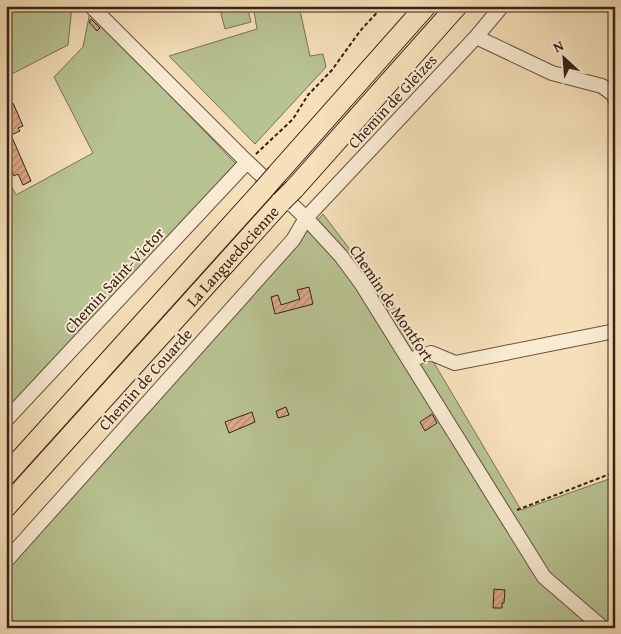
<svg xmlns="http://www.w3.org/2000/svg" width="621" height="634" font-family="'Gentium Book Plus',serif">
	<defs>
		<pattern id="building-hatch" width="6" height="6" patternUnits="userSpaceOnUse" patternTransform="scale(1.25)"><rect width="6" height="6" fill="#e0ab8a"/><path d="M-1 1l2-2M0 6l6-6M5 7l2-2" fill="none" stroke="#b68b70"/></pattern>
	</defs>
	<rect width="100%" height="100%" fill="#f6e0ba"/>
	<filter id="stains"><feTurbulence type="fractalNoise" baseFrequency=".004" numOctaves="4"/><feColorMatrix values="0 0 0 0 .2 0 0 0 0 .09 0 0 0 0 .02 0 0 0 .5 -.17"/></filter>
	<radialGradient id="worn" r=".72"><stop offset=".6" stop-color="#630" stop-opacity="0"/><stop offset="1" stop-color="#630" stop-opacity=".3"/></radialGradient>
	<path fill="#b8c392" stroke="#787254" d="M 6,6 L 72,6 L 68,45 L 6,77 Z
		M 219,6 L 247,6 L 251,22 L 225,29 Z
		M 253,6 L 299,6 L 310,56 L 323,54 L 326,67 L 255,144 L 169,56 L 257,29 Z
		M 90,12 L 236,164 L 6,419 L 6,175 L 16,195 L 93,153 L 54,77 L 83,47 Z
		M 323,214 L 427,351 L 521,510 L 615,477 L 615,628 L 6,628 L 6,558 Z"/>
	<path fill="url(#building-hatch)" stroke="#372117" d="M 91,19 L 100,28 L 97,31 L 89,22 Z
		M 13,103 L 23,126 L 18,128 L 20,131 L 11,135 L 31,181 L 23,185 L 18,174 L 14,176 L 6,159 L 6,106 Z
		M 309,287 L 313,304 L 275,314 L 271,297 L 278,295 L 281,305 L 300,299 L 297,290 Z
		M 286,407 L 289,415 L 278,418 L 276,411 Z
		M 252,412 L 255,422 L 229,433 L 225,422 Z
		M 432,414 L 437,423 L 425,431 L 420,422 Z
		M 494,589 L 505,590 L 504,603 L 502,603 L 502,608 L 493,608 Z"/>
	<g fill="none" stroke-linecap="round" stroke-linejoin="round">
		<g stroke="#675140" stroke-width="16">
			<path id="minor" d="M 91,6 L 241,156 L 306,218 L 341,256 L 361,283 L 544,577 L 603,628
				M 476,37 L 552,73 L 602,86 L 614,95 L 615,99
				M 409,360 L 431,353 L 455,363 L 615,331
				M 6,420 L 247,162
				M 6,561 L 293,240 L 306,218 L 476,37 L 502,6"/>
		</g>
		<g stroke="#372117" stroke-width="22">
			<g id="highway">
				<path d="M 277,174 L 426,6"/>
				<path d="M 294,189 L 457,6"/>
				<path d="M 6,475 L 263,190"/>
				<path id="s1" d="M 6,507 L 281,202"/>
			</g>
		</g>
		<path stroke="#372117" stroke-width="2" stroke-dasharray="4 2.5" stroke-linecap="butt" d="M 256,154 L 293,119 L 308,95 L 332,70 L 360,31 L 383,6
			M 517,510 L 615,472"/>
		<use href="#minor" stroke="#f9ebd2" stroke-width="14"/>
		<use href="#highway" stroke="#f6e0ba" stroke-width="20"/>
		<g stroke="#372117" stroke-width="22" stroke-linecap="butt">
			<path id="highway-bridge" d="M 263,190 L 277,174
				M 281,202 L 294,189"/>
		</g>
		<use href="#highway-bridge" stroke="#f6e0ba" stroke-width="20"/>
	</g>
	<g text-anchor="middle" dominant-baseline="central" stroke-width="4" stroke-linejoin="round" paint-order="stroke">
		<g font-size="16" fill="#372117" stroke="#f9ebd2">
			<text transform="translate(392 101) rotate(-47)">Chemin de Gleizes</text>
			<text stroke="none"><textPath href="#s1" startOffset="338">La Languedocienne</textPath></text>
			<text transform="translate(114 280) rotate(-47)">Chemin Saint-Victor</text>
			<text transform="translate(392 303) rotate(56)">Chemin de Montfort</text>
			<text transform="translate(145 379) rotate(-48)">Chemin de Couarde</text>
		</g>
	</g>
	<rect width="621" height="634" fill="none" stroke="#f6e0ba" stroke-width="25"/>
	<rect x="8" y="8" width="606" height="619" fill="none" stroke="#372117" stroke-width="2.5"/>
	<rect x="12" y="12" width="596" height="609" fill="none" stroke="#372117"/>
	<g transform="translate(564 58) rotate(334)" stroke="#f9ebd2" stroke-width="4" paint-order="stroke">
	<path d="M0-4L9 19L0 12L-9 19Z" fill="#372117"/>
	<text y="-8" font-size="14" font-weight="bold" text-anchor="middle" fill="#372117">N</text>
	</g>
	<rect width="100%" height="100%" filter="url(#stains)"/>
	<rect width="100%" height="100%" fill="url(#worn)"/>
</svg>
